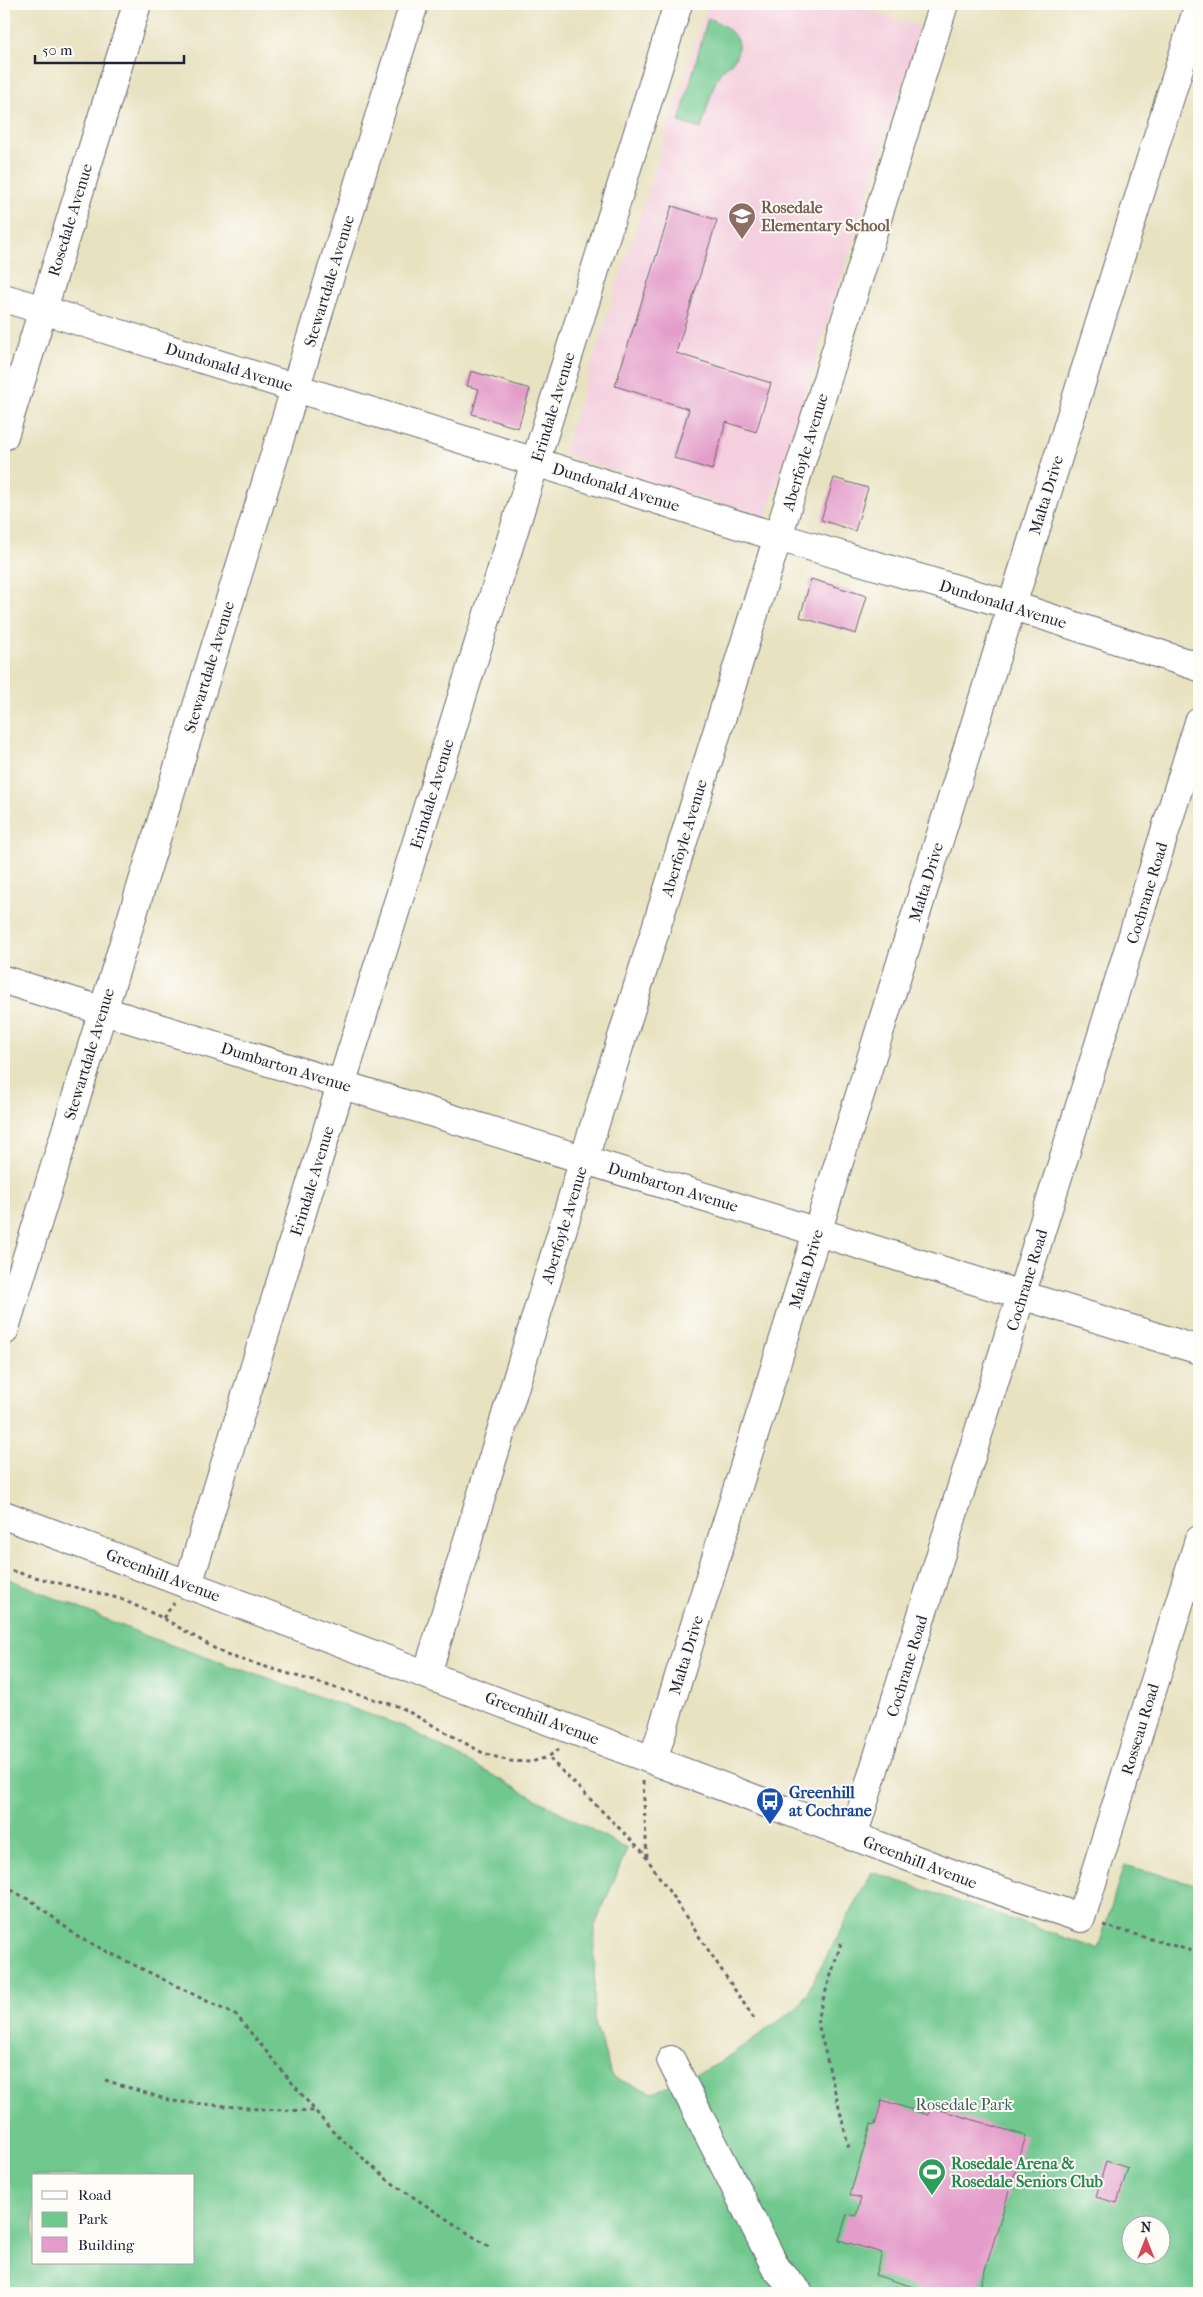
<svg xmlns="http://www.w3.org/2000/svg" width="1203" height="2297" font-family="'IM FELL French Canon',serif">
	<rect width="100%" height="100%" fill="#fdfcf7"/>
	<filter id="ink" filterUnits="userSpaceOnUse"><feTurbulence type="fractalNoise" baseFrequency=".02" numOctaves="2"/><feDisplacementMap in="SourceGraphic" scale="10" xChannelSelector="R" yChannelSelector="G"/><feConvolveMatrix kernelMatrix="1 2 1 2 8 2 1 2 1" color-interpolation-filters="sRGB"/></filter>
	<filter id="wash" filterUnits="userSpaceOnUse"><feTurbulence type="fractalNoise" baseFrequency=".0096" numOctaves="4" result="noise"/><feDisplacementMap in="SourceGraphic" scale="20" xChannelSelector="R" yChannelSelector="G"/><feGaussianBlur stdDeviation="1.12" result="paint"/><feColorMatrix in="noise" values="0 0 0 0 0 0 0 0 0 0 0 0 0 0 0 0 0 1.4 0 .05"/><feComposite in="paint" operator="in"/></filter>
	<g filter="url(#wash)">
		<rect width="100%" height="100%" fill="#e8e2c1"/>
		<path fill="#f4cfde" d="M 708,4 L 847,4 L 920,27 L 766,518 L 563,454 Z"/>
		<path fill="#6fc88e" stroke="#487564" fill-rule="evenodd" d="M 708,18 C 724,24 748,38 734,60 C 731,65 723,67 720,73 C 711,89 707,111 701,129 L 679,122 Z
			M 4,1577 L 154,1639 L 405,1727 L 627,1849 L 595,1926 L 594,2019 L 612,2077 L 653,2093 L 716,2065 L 800,2006 L 872,1872 L 1098,1949 L 1124,1865 L 1199,1885 L 1199,2293 L 4,2293 ZM 34,2176 L 194,2176 L 194,2263 L 34,2263 ZM 1130,2224 L 1160,2224 L 1160,2254 L 1130,2254 Z"/>
		<g id="blocks">
			<path fill="#e49dcb" d="M 672,206 L 717,220 L 676,353 L 771,383 L 756,432 L 726,422 L 712,470 L 674,458 L 689,409 L 615,386 Z
				M 471,371 L 530,389 L 518,428 L 472,414 L 479,389 L 467,386 Z
				M 834,478 L 868,488 L 855,531 L 821,520 Z
				M 811,579 L 867,596 L 856,634 L 800,617 Z
				M 882,2100 L 928,2115 L 931,2107 L 1026,2136 L 978,2293 L 933,2293 L 875,2275 L 882,2253 L 839,2240 L 847,2214 L 856,2216 L 861,2198 L 850,2195 L 871,2124 L 875,2125 Z
				M 1106,2161 L 1128,2168 L 1117,2203 L 1096,2197 Z"/>
		</g>
	</g>
	<g filter="url(#ink)">
		<use href="#blocks" fill-opacity="0" stroke="#67656a" stroke-width="1"/>
		<g fill="none" stroke-linecap="round" stroke-linejoin="round">
			<g stroke="#67656a" stroke-width="30">
				<path id="minor" d="M 4,298 L 778,537 L 1011,605 L 1199,667
					M 4,436 L 137,4
					M 4,980 L 1199,1350
					M 4,1331 L 414,4
					M 4,1515 L 980,1884 L 1081,1918 L 1199,1540
					M 188,1585 L 341,1085 L 678,4
					M 427,1674 L 584,1159 L 944,4
					M 653,1760 L 1199,4
					M 853,1837 L 1199,722
					M 671,2060 L 776,2268 L 799,2293"/>
			</g>
			<path stroke="#67656a" stroke-width="3" stroke-dasharray="4 4" stroke-linecap="butt" d="M 4,1569 L 121,1599 L 163,1618 L 226,1655 L 400,1707 L 483,1753 L 509,1761 L 531,1762 L 548,1757
				M 163,1618 L 174,1603
				M 559,1749 L 548,1757 L 642,1851 L 755,2020
				M 643,1781 L 647,1858
				M 4,1886 L 35,1903 L 78,1937 L 237,2016 L 331,2130 L 389,2181 L 489,2247
				M 1103,1925 L 1199,1953
				M 841,1943 L 817,2019 L 849,2148
				M 105,2080 L 171,2101 L 258,2109 L 315,2111"/>
			<use href="#minor" stroke="#fff" stroke-width="28"/>
		</g>
	</g>
	<defs>
		<g id="school-pin" transform="scale(1.4375)"><path d="M0 17L-7.5 6A9.5 9.5 0 1 1 7.5 6Z" fill="#8d6e63" stroke="#fdfcf7"/><path d="M0-5L7-2L0 1L-7-2ZM-4 1L0 2.5L4 1V4Q0 6-4 4Z" fill="#fff"/></g>
		<g id="bus-pin" transform="scale(1.4375)"><path d="M0 17L-7.5 6A9.5 9.5 0 1 1 7.5 6Z" fill="#1a4fb4" stroke="#fdfcf7"/><path d="M-5-6H5V4H4V6H2V4H-2V6H-4V4H-5ZM-3.5-4V0h7V-4ZM-3.5 1.2v1.5H-2V1.2ZM2 1.2v1.5H3.5V1.2Z" fill="#fff"/></g>
		<g id="stadium-pin" transform="scale(1.4375)"><path d="M0 17L-7.5 6A9.5 9.5 0 1 1 7.5 6Z" fill="#2e9e5b" stroke="#fdfcf7"/><path d="M0-5a6.5 5 0 1 0 0 10a6.5 5 0 1 0 0-10ZM-3.5-1.8h7v3.6h-7Z" fill="#fff"/></g>
	</defs>
	<g fill-rule="evenodd">
		<use href="#school-pin" x="742" y="216"/>
		<use href="#bus-pin" x="770" y="1801"/>
		<use href="#stadium-pin" x="932" y="2172"/>
	</g>
	<g text-anchor="middle" dominant-baseline="central" stroke-width="4" stroke-linejoin="round" paint-order="stroke">
		<g font-size="16" font-weight="bold" fill="#785e54" stroke="#fdfcf7" text-anchor="start">
			<text x="761" y="207">Rosedale<tspan x="761" dy="18">Elementary School</tspan></text>
		</g>
		<g font-size="16" fill="#22223b" stroke="#fdfcf7">
			<text transform="translate(70 220) rotate(-73)">Rosedale Avenue</text>
			<text transform="translate(329 281) rotate(-73)">Stewartdale Avenue</text>
			<text transform="translate(229 367) rotate(17)">Dundonald Avenue</text>
			<text transform="translate(553 407) rotate(-73)">Erindale Avenue</text>
			<text transform="translate(805 452) rotate(-73)">Aberfoyle Avenue</text>
			<text transform="translate(616 487) rotate(17)">Dundonald Avenue</text>
			<text transform="translate(1046 495) rotate(-73)">Malta Drive</text>
			<text transform="translate(1003 604) rotate(17)">Dundonald Avenue</text>
			<text transform="translate(209 667) rotate(-73)">Stewartdale Avenue</text>
			<text transform="translate(432 794) rotate(-73)">Erindale Avenue</text>
			<text transform="translate(684 838) rotate(-73)">Aberfoyle Avenue</text>
			<text transform="translate(926 882) rotate(-73)">Malta Drive</text>
			<text transform="translate(1147 893) rotate(-73)">Cochrane Road</text>
			<text transform="translate(89 1054) rotate(-73)">Stewartdale Avenue</text>
			<text transform="translate(286 1067) rotate(17)">Dumbarton Avenue</text>
			<text transform="translate(312 1181) rotate(-73)">Erindale Avenue</text>
			<text transform="translate(673 1187) rotate(17)">Dumbarton Avenue</text>
			<text transform="translate(564 1225) rotate(-73)">Aberfoyle Avenue</text>
			<text transform="translate(806 1269) rotate(-73)">Malta Drive</text>
			<text transform="translate(1027 1280) rotate(-73)">Cochrane Road</text>
			<text transform="translate(163 1575) rotate(21)">Greenhill Avenue</text>
			<text transform="translate(686 1655) rotate(-73)">Malta Drive</text>
			<text transform="translate(907 1666) rotate(-73)">Cochrane Road</text>
			<text transform="translate(542 1718) rotate(21)">Greenhill Avenue</text>
			<text transform="translate(1140 1729) rotate(-73)">Rosseau Road</text>
			<text transform="translate(920 1862) rotate(21)">Greenhill Avenue</text>
		</g>
		<g font-size="16" font-weight="bold" fill="#164399" stroke="#fdfcf7" text-anchor="start">
			<text x="789" y="1792">Greenhill<tspan x="789" dy="18">at Cochrane</tspan></text>
		</g>
		<g font-size="16" fill="#3d5c58" stroke="#fdfcf7">
			<text x="964" y="2104">Rosedale Park</text>
		</g>
		<g font-size="16" font-weight="bold" fill="#27864d" stroke="#fdfcf7" text-anchor="start">
			<text x="951" y="2163">Rosedale Arena &amp;<tspan x="951" dy="18">Rosedale Seniors Club</tspan></text>
		</g>
	</g>
	<rect width="1203" height="2297" fill="none" stroke="#fdfcf7" stroke-width="20"/>
	<rect x="32" y="2174" width="162" height="90" fill="#fdfcf7" stroke="#a5a5ac"/>
	<rect x="42" y="2191" width="25" height="8" fill="#ffffff" stroke="#a5a5ac"/>
	<text x="78" y="2200" font-size="15" fill="#22223b">Road</text>
	<rect x="42" y="2212" width="25" height="15" fill="#6fc88e" stroke="#a5a5ac"/>
	<text x="78" y="2224" font-size="15" fill="#22223b">Park</text>
	<rect x="42" y="2237" width="25" height="15" fill="#e49dcb" stroke="#a5a5ac"/>
	<text x="78" y="2250" font-size="15" fill="#22223b">Building</text>
	<g transform="translate(1146 2240)"><circle r="24" fill="#fdfcf7" stroke="#a5a5ac"/>
	<path d="M0-4L9 19L0 12L-9 19Z" fill="#d1495b"/>
	<text y="-8" font-size="14" font-weight="bold" text-anchor="middle" fill="#22223b">N</text>
	</g>
	<path d="M35 55v8h149v-8" fill="none" stroke="#22223b" stroke-width="2.5"/>
	<text x="42" y="55" font-size="15" fill="#22223b" stroke="#fdfcf7" stroke-width="4" paint-order="stroke">50 m</text>
</svg>
